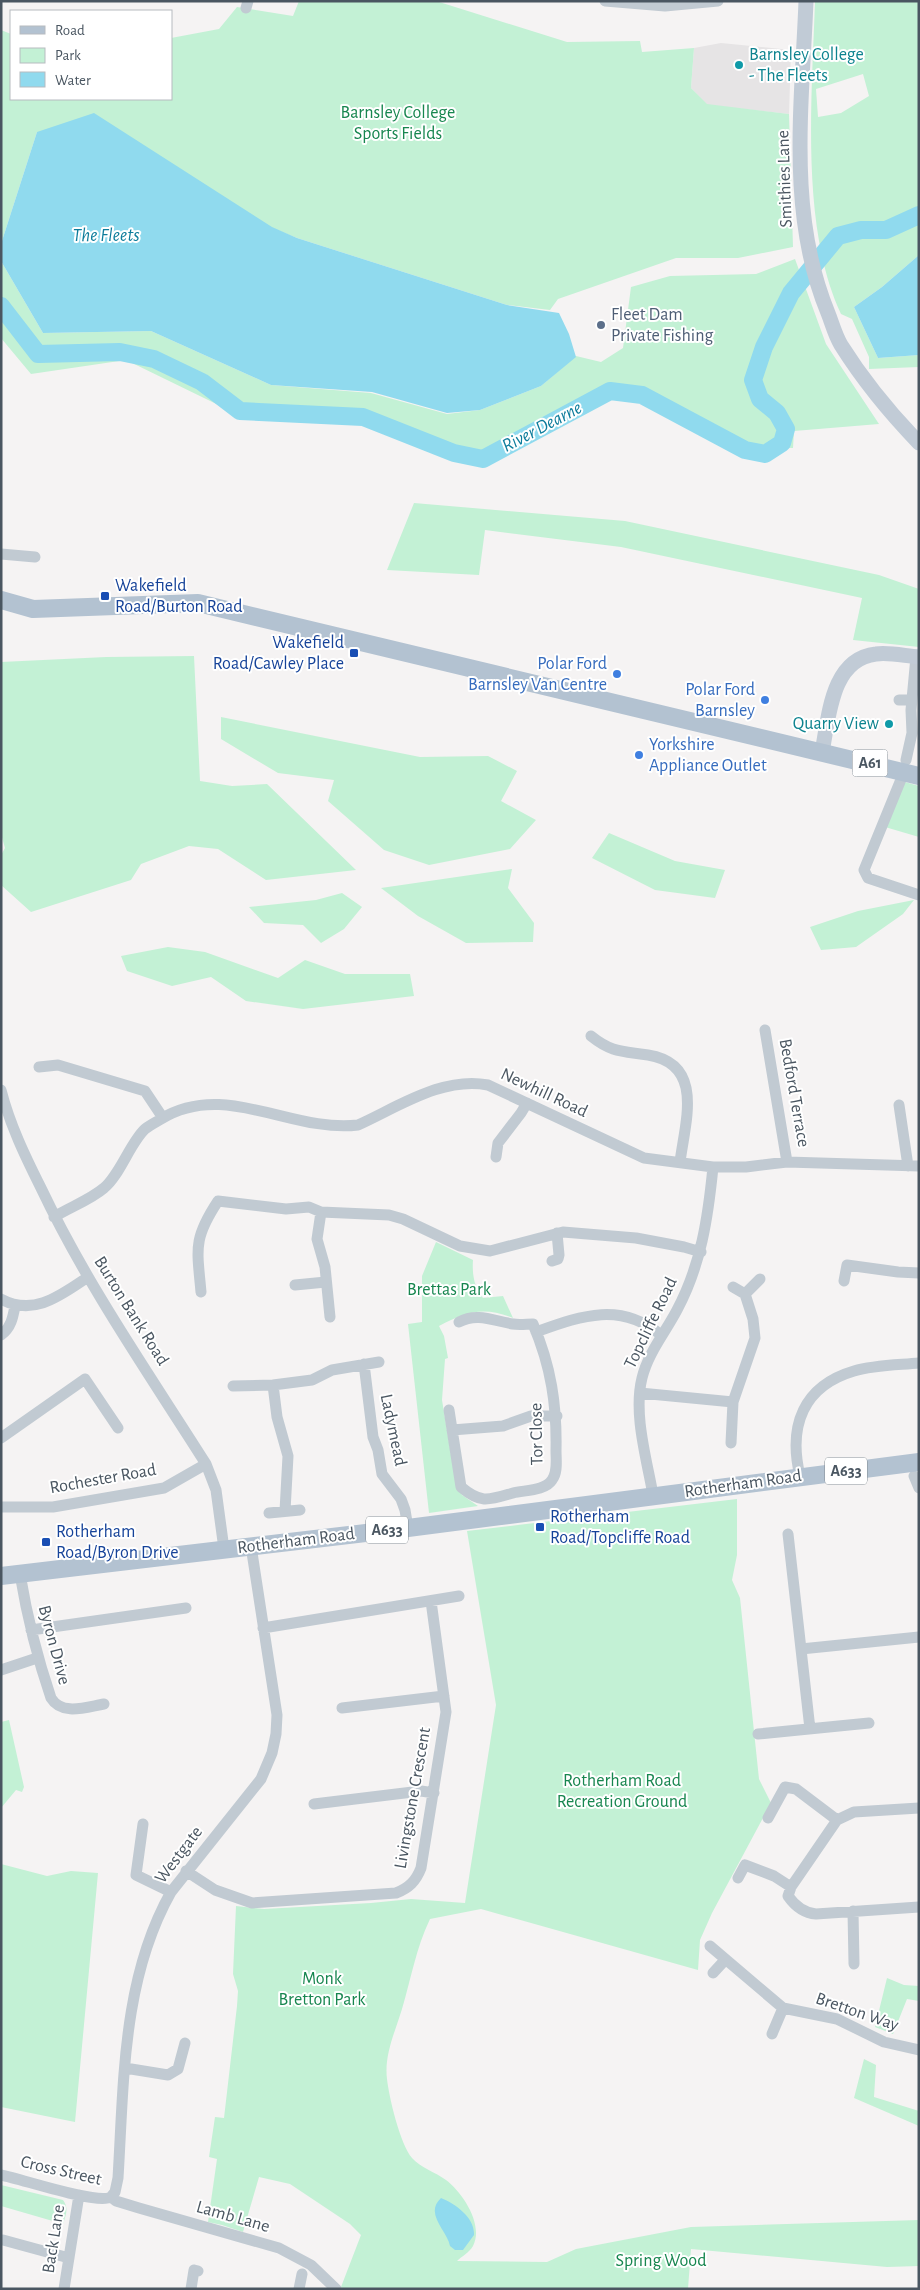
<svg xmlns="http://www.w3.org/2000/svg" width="920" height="2290" font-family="'Alegreya Sans',sans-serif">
	<rect width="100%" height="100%" fill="#f5f3f3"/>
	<path fill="#e6e4e5" d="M 721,43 L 791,50 L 789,114 L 707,105 L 691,88 L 694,48 Z"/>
	<path fill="#c3f1d5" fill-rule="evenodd" d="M 299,1 L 436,1 L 567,42 L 640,41 L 642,52 L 694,48 L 691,88 L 707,104 L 789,114 L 793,247 L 738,258 L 676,258 L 558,299 L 550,310 L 507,305 L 297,238 L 37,132 L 1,244 L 1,30 L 11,34 L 11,99 L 171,99 L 171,38 L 219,29 L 237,7 L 293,16 Z
		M 815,1 L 919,1 L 919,255 L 882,287 L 854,307 L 878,358 L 919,355 L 919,367 L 869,369 L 869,357 L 852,319 L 841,314 C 800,227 812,97 815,1 ZM 863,74 L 869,96 L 841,113 L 818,117 L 816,89 Z
		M 795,259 L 826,344 L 879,424 L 794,431 L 793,448 L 755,447 L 611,385 L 483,459 L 454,453 L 363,417 L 243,417 L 126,360 L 31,374 L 1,338 L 1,261 L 43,333 L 151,331 L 271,385 L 371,393 L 447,414 L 480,410 L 541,386 L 576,356 L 601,362 L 623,348 L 631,287 L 670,276 L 756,274 Z
		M 414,503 L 625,521 L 879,575 L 919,589 L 919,647 L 853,640 L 862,598 L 621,547 L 485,530 L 479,575 L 387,570 Z
		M 194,656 L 200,781 L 232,786 L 267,784 L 356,870 L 266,880 L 218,849 L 189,846 L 141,864 L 131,880 L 31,912 L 1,885 L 1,855 L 5,848 L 1,834 L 1,662 L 106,657 Z
		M 221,717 L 420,757 L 488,756 L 517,771 L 501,801 L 536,820 L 510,849 L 429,865 L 384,850 L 328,801 L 334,780 L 278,773 L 221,739 Z
		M 905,782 L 919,786 L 919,837 L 885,827 Z
		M 609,833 L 675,861 L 725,870 L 715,898 L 655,890 L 592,858 Z
		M 512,869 L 508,888 L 534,923 L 533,942 L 466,943 L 418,916 L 381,888 Z
		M 342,893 L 362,907 L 344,929 L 321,943 L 303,925 L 264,923 L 249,907 L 316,900 Z
		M 914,900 L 903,914 L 856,947 L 821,950 L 810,927 L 858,911 Z
		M 168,947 L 205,952 L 278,978 L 305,960 L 345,974 L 410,974 L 414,996 L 303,1009 L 246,1001 L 211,977 L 172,986 L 127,971 L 121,956 Z
		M 436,1242 L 473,1260 C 472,1274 474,1287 483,1298 L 503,1296 L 513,1318 C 483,1306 466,1312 439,1326 L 444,1336 L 448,1358 L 445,1359 L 442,1400 L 455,1479 L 462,1495 L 478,1506 L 429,1513 L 408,1324 L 422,1322 L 422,1276 Z
		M 737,1499 L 737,1555 L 732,1580 L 740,1598 L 759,1779 L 771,1803 L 712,1913 L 700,1940 L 698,1970 L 481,1909 L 430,1919 C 416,1948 411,1979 402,2009 C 395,2032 384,2055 387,2079 C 389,2097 400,2144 412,2158 C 421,2168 435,2172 446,2180 C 463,2193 484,2225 473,2246 C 469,2253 462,2256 457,2261 L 547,2262 L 576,2249 L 691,2227 L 919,2220 L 919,2266 L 887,2267 L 691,2249 L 688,2289 L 342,2289 L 341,2287 L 361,2235 L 350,2224 L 290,2184 L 259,2177 L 243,2232 L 222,2225 L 208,2222 L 217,2159 L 209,2157 L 215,2117 L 224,2118 L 237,2006 L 238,1991 L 233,1974 L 236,1906 L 264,1909 L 371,1903 L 411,1899 L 465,1903 L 496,1705 L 467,1531 Z
		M 9,1720 L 24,1787 L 22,1792 L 16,1790 L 1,1808 L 1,1722 Z
		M 1,1864 L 47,1876 L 71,1871 L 98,1873 L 75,2122 L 1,2107 Z
		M 887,1978 L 904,1985 L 919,1986 L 919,2001 L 907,1999 L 893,2034 L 875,2027 Z
		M 864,2059 L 876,2065 L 874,2097 L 919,2111 L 919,2126 L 854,2098 Z
		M 1,2185 L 63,2200 C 69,2208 66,2215 63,2224 L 1,2206 Z"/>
	<path fill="#90daee" d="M 94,113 L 272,227 L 297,238 L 507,305 L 559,313 L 569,334 L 576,357 L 541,386 L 480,410 L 447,413 L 372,392 L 271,385 L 151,331 L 43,333 L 1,261 L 1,244 L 37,132 Z
		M 919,255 L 919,355 L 878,358 L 854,307 L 882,287 Z
		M 441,2198 C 456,2204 475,2218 474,2235 L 463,2250 L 455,2250 L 450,2246 C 447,2230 424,2214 441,2198 Z"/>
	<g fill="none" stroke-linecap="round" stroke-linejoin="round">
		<path stroke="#90daee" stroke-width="18" d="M 1,306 L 38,354 L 120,352 L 154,359 L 202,382 L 240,411 L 363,417 L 454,453 L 483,459 L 610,391 L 642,395 L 745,450 L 765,454 L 782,443 L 786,429 L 777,413 L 760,399 L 753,380 L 764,347 L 791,293 L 838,236 L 861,230 L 886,230 L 919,215"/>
		<path stroke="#c1cad2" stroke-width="11" d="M 605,1 L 665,6 L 718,1
			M 246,8 L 248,1
			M 1,554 L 35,557
			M 899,700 L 912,700
			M 906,760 L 912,733 L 911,710 L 916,657
			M 904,772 L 864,870 L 868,878 L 919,895
			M 765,1030 L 787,1162
			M 591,1036 C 612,1053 623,1051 648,1055 C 705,1064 685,1122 680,1162
			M 39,1067 L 58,1065 L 145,1091 L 163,1118
			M 1,1090 C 10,1125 25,1156 41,1188 C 87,1285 149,1374 206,1464 L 216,1490 L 224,1549
			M 899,1105 L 908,1166
			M 496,1157 L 498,1143 L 521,1113 L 527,1103
			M 321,1212 L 317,1239 L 325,1267 L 330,1317
			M 54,1217 C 70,1207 90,1200 104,1188 C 120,1175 130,1143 145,1129 C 150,1125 156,1122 161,1119 C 225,1080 291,1133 358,1125 C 398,1107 443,1076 488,1085 L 644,1158 L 713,1167 L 746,1167 L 787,1162 L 919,1166
			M 552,1261 L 558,1259 L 559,1255 L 557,1233
			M 844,1281 L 847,1265 L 898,1272 L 919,1273
			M 295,1285 L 326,1282
			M 201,1292 C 197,1248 193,1239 218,1201 L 286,1209 L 309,1207 L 321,1212 L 389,1215 L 403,1219 L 460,1246 L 490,1251 L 563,1232 L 636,1238 L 684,1247 L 701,1252
			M 745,1294 L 760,1279
			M 1,1299 C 34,1317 61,1295 88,1277
			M 536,1332 C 581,1316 620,1301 661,1335
			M 1,1335 C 11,1328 13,1317 15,1306
			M 364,1364 L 373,1437 L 378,1450 L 382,1474 L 401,1499 L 405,1510 L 408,1528
			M 273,1385 L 277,1417 L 288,1456 L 285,1511
			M 233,1386 L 273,1385 L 312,1380 L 332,1370 L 379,1362
			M 640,1393 L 733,1402
			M 449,1410 L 461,1487 C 481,1504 489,1500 513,1493 C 524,1490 545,1491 552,1480 C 558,1472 556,1460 556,1451 C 557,1405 551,1366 533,1324 C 527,1324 519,1325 513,1324 C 494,1321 477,1312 459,1322
			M 452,1430 L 503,1426 L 531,1416 L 557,1416
			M 1,1438 L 85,1379 L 118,1428
			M 731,1443 L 733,1402 L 755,1338 L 753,1319 L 745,1294 L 733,1287
			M 800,1476 C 788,1426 803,1386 854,1371 C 874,1365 898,1365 919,1363
			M 914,1476 L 919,1488
			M 653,1495 C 647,1460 633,1414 642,1378 C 648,1353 665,1333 677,1310 C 701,1265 708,1218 713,1167
			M 1,1507 L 53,1507 L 164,1488 L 206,1464
			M 269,1513 L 300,1510
			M 788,1534 L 810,1729
			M 20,1574 C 27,1616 37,1657 51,1698 C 62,1716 86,1707 104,1704
			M 263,1628 L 459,1596
			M 31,1630 L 186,1608
			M 801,1649 L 919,1637
			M 1,1670 L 37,1658
			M 342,1708 L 444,1696
			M 758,1734 L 869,1723
			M 314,1804 L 421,1791 L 434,1793
			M 919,1808 L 854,1812 L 837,1820 L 791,1887 L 788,1896 C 795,1906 804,1913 816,1914 L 919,1907
			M 768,1818 L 785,1787 L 796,1789 L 837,1820
			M 143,1824 L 136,1875 L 171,1892
			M 186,1871 L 215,1890 L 252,1903 L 396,1893 C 409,1888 416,1881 421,1868 L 446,1712 L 431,1601
			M 738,1878 L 745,1865 L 774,1876 L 791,1887
			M 853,1911 L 854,1964
			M 710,1946 L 783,2008 L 837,2019 L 884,2042 L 919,2050
			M 713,1973 L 725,1960
			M 772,2034 L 783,2008
			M 125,2068 L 168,2075 L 178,2069 L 185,2043
			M 1,2175 C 22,2179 97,2205 111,2197
			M 111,2197 L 115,2192 L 118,2178 C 124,2081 122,1979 171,1892 L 261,1779 L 272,1753 L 276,1734 L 277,1715 L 251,1546
			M 111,2197 L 116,2201 L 139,2208 L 279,2248 L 311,2265 L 336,2289
			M 3,2240 L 69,2258
			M 64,2289 L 79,2195
			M 191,2289 L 194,2270 L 198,2271
			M 299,2289 L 302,2274"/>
		<path stroke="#c1cbd6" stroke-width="15" d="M 806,1 C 802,106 787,214 828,313 C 832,323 835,335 841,345 C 863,380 890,413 919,443
			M 822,752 C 829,717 831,659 876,654 C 889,652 905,656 919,657"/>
		<path stroke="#b3c2d1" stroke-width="18" d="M 1,600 L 33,609 L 198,603 L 919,776
			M 1,1576 L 408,1528 L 919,1462"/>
	</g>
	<g fill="#0f9aa8" stroke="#fff" stroke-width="2">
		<circle cx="739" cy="65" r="5"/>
		<circle cx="889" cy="724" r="5"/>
	</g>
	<circle fill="#5c6f8a" stroke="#fff" stroke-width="2" cx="601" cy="325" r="5"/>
	<g fill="#1a4fb4" stroke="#fff" stroke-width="2">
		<rect x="100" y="591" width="10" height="10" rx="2.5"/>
		<rect x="349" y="648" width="10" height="10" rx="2.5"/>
		<rect x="535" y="1522" width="10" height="10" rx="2.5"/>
		<rect x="41" y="1537" width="10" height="10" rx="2.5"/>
	</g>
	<g fill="#3f7fe0" stroke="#fff" stroke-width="2">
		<circle cx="617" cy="674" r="5"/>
		<circle cx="765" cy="700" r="5"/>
		<circle cx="639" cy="755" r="5"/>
	</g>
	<g text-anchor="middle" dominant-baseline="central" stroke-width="4" stroke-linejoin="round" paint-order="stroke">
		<g fill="#fff" stroke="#808990" stroke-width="1">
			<rect x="852.5" y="749.5" width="35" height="27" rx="4"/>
			<rect x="825" y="1457.5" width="42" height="27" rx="4"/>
			<rect x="366" y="1516.5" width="42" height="27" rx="4"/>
		</g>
		<g font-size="16" font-weight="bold" fill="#4a5661">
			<text x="870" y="763">A61</text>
			<text x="846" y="1471">A633</text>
			<text x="387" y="1530">A633</text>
		</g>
		<g font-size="18" fill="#0d838f" stroke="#fff" text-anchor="start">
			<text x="749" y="55">Barnsley College<tspan x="749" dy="21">- The Fleets</tspan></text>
			<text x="879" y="724" text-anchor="end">Quarry View</text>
		</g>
		<g font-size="18" fill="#17864f" stroke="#fff">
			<text x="398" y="113">Barnsley College<tspan x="398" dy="21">Sports Fields</tspan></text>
			<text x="449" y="1290">Brettas Park</text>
			<text x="622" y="1781">Rotherham Road<tspan x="622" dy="21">Recreation Ground</tspan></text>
			<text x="322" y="1979">Monk<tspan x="322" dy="21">Bretton Park</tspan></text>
			<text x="661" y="2261">Spring Wood</text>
		</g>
		<g font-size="18" fill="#4a5661" stroke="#fff">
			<text transform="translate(785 179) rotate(-92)">Smithies Lane</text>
			<text transform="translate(544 1093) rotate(25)">Newhill Road</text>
			<text transform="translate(794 1093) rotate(80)">Bedford Terrace</text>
			<text transform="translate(131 1311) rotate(58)">Burton Bank Road</text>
			<text transform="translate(651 1323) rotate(-64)">Topcliffe Road</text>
			<text transform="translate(393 1430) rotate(78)">Ladymead</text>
			<text transform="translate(537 1434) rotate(-91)">Tor Close</text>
			<text transform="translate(103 1479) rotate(-10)">Rochester Road</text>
			<text transform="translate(743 1484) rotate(-8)">Rotherham Road</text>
			<text transform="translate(296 1541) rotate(-7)">Rotherham Road</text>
			<text transform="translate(54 1645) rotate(75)">Byron Drive</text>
			<text transform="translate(413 1798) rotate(-80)">Livingstone Crescent</text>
			<text transform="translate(179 1855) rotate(-53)">Westgate</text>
			<text transform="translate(857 2012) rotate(19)">Bretton Way</text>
			<text transform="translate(61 2171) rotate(13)">Cross Street</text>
			<text transform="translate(233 2217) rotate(16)">Lamb Lane</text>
			<text transform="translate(54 2239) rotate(-81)">Back Lane</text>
		</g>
		<g font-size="18" fill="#4e5e75" stroke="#fff" text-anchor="start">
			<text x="611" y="315">Fleet Dam<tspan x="611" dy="21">Private Fishing</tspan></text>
		</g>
		<g font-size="18" fill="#164399" stroke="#fff" text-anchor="start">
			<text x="115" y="586">Wakefield<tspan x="115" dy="21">Road/Burton Road</tspan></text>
			<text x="344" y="643" text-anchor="end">Wakefield<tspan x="344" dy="21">Road/Cawley Place</tspan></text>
			<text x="550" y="1517">Rotherham<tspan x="550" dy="21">Road/Topcliffe Road</tspan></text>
			<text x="56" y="1532">Rotherham<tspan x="56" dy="21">Road/Byron Drive</tspan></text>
		</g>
		<g font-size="18" fill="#366cbe" stroke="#fff" text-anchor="end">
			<text x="607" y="664">Polar Ford<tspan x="607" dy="21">Barnsley Van Centre</tspan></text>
			<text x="755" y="690">Polar Ford<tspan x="755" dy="21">Barnsley</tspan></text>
			<text x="649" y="745" text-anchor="start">Yorkshire<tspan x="649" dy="21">Appliance Outlet</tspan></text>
		</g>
		<g font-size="19" font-style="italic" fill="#0c7c9b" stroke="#fff">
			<text x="106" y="235">The Fleets</text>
			<text transform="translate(542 427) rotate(-28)">River Dearne</text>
		</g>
	</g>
	<rect width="920" height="2290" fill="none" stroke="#4a5661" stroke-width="5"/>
	<rect x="10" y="10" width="162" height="90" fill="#ffffff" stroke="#b7bbc0"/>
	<rect x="20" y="26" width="25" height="8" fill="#b3c2d1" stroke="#b7bbc0"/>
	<text x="55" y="35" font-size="15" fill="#4a5661">Road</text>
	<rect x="20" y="48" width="25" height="15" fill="#c3f1d5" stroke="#b7bbc0"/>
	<text x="55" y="60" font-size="15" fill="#4a5661">Park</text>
	<rect x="20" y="72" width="25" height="15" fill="#90daee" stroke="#b7bbc0"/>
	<text x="55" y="85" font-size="15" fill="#4a5661">Water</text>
</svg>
